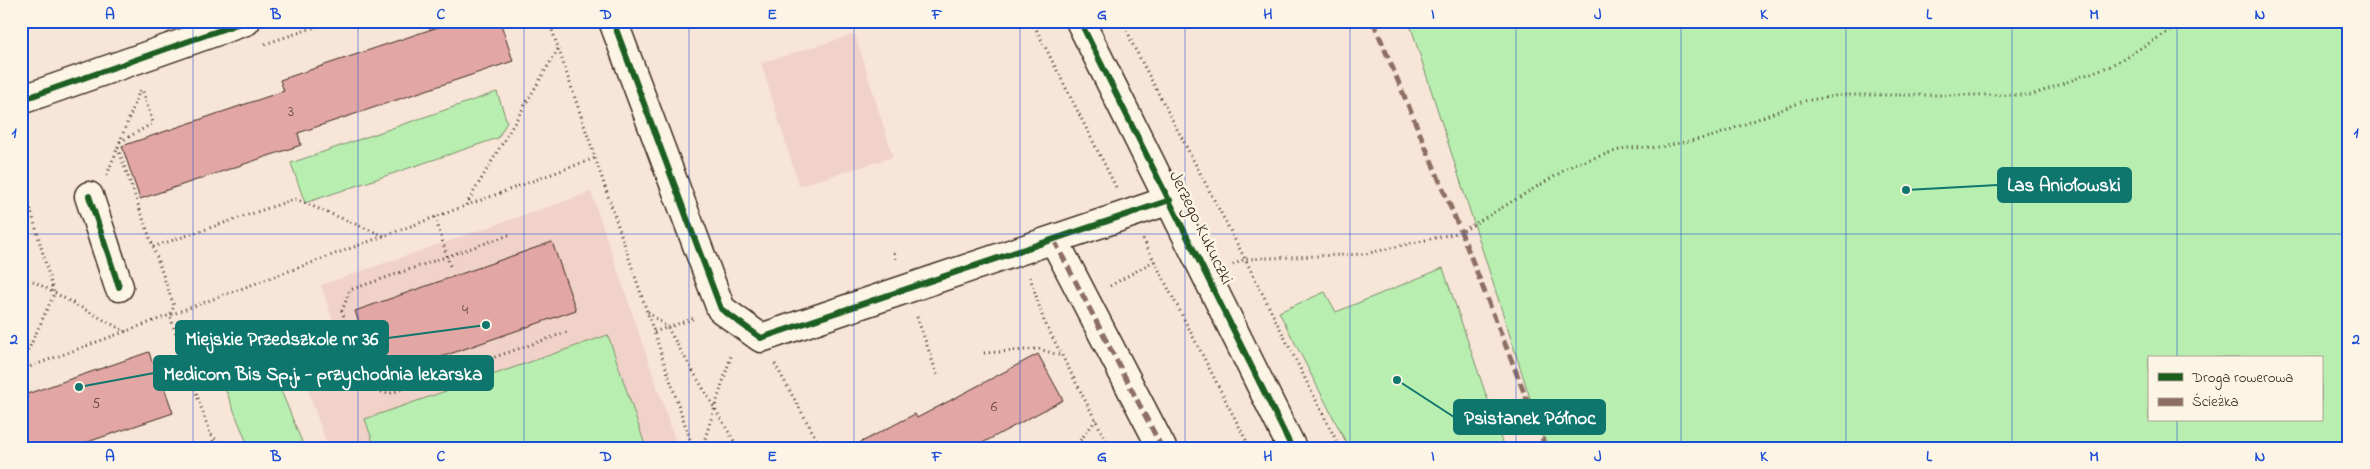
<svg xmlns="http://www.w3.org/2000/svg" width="2370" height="469" font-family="'Indie Flower',sans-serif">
	<rect width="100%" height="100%" fill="#f7e5d8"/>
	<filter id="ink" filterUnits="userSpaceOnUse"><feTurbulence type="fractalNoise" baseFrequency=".02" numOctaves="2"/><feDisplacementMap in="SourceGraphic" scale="10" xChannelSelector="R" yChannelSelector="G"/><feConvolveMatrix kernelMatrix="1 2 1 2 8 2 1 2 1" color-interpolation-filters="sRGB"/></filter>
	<g filter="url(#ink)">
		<path fill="#f1d2c8" d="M 855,34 L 893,157 L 799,186 L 761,63 Z
			M 591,192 L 678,448 L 328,448 L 295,352 L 338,337 L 321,285 Z"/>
		<path fill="#b8efb1" stroke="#7a8c68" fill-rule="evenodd" d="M 1409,21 L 2349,21 L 2349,448 L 1546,448 ZM 2149,358 L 2321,358 L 2321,420 L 2149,420 Z
			M 497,92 L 507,122 L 498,138 L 305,203 L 291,163 Z
			M 1443,268 L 1504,448 L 1349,448 L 1279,312 L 1325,292 L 1336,312 Z
			M 608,335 L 646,448 L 375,448 L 365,419 Z
			M 271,366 L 304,447 L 301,448 L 249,448 L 224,386 Z"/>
		<path fill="#e2a7a4" stroke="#3b2a1e" d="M 456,21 L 500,21 L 513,61 L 298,133 L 301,145 L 140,199 L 122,146 L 284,91 L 280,80 Z
			M 552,242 L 576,310 L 378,379 L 355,311 Z
			M 149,352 L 152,362 L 155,361 L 173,413 L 70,448 L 21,448 L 21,396 Z
			M 1038,354 L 1063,400 L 973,448 L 850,448 L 915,414 L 917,418 Z"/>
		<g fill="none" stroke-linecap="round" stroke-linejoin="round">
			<g stroke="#3b2a1e" stroke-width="31">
				<path id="street" d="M 613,21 L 721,309 L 761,338 L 1170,200
					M 1080,21 L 1292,448
					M 21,100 L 246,21
					M 89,196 L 119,287
					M 1054,240 L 1162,448"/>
			</g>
			<path stroke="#3b2a1e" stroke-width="3" stroke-dasharray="1 4" stroke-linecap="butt" d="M 549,21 L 693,448
				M 1032,21 L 1116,187
				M 1124,21 L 1132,43 L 1245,259 L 1340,448
				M 265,44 L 333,21
				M 120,142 L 153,123 L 142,89
				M 118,148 L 174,306 L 170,316 L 215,448
				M 107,175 L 140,90
				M 21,193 L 27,196 L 54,294 L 21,366
				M 466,205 L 558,49
				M 435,217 L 450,266
				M 509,235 L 350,290 L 342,311 L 369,388 L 388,394 L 570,331
				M 1143,239 L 1250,448
				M 153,247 L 295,199 L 384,236
				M 894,253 L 897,262
				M 1233,265 L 1245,259 L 1365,254 L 1461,232 L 1575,164 L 1625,148 L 1661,147 L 1714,136 L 1804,101 L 1841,95 L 2032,95 L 2110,66 L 2187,21
				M 1030,277 L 1044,321 L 1110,448
				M 33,281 L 126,332
				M 1110,286 L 1154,261
				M 648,312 L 667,327 L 738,448
				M 917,317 L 938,377
				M 654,332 L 695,318
				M 984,353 L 1039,349 L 1062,356
				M 474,355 L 477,363
				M 775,364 L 817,440
				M 21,370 L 595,158
				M 211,435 L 226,448
				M 702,448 L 732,353
				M 1074,448 L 1096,420"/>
			<use href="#street" stroke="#fcf5e5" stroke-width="28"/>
			<path stroke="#8d6e63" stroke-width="5" stroke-dasharray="10 5" stroke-linecap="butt" d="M 1373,21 L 1461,232 L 1546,448
				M 1054,240 L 1162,448"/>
			<g stroke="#fcf5e5" stroke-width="9">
				<path id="cycleway" d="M 613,21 L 721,309 L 761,338 L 1170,200
					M 1080,21 L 1292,448
					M 21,100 L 246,21
					M 89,196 L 119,287"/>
			</g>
			<use href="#cycleway" stroke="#1b5e20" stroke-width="6"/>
		</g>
	</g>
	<path fill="none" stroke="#1d4ed8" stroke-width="1" stroke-opacity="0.55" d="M 193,21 L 193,448M 358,21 L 358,448M 524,21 L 524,448M 689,21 L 689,448M 854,21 L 854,448M 1020,21 L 1020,448M 1185,21 L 1185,448M 1350,21 L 1350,448M 1516,21 L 1516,448M 1681,21 L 1681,448M 1846,21 L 1846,448M 2012,21 L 2012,448M 2177,21 L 2177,358M 21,234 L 2349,234M 2177,420 L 2177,448"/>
	<g text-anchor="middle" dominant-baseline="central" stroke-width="5" stroke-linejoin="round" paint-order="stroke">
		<g font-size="15" fill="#654940">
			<text x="291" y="112">3</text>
			<text x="465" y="310">4</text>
			<text x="96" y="404">5</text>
			<text x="994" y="407">6</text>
		</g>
		<g font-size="18" fill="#3b2a1e" stroke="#fcf5e5">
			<text transform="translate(1200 228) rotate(64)">Jerzego Kukuczki</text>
		</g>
	</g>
	<path fill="none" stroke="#0f766e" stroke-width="2" d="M1906 190L1998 185M486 325L388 338M79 387L154 373M1397 380L1454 417"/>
	<g fill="#0f766e" stroke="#fcf5e5" stroke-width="2">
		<circle cx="1906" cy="190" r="5"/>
		<circle cx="486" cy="325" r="5"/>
		<circle cx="79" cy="387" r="5"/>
		<circle cx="1397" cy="380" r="5"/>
	</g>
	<g fill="#0f766e" stroke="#0f766e" stroke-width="2">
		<rect x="1998" y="168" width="133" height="34" rx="5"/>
		<rect x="176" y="321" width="212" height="34" rx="5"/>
		<rect x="154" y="356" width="339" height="34" rx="5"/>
		<rect x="1454" y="400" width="151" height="34" rx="5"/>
	</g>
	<g font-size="19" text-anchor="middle" font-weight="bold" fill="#fff">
		<text x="2064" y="191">Las Aniołowski</text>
		<text x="282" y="345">Miejskie Przedszkole nr 36</text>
		<text x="323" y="380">Medicom Bis Sp.j. - przychodnia lekarska</text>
		<text x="1530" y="424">Psistanek Północ</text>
	</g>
	<rect width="2370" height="469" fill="none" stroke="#fcf5e5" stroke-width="55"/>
	<rect x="2148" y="356" width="175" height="65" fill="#fcf5e5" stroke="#afa495"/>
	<rect x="2158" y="373" width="25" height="8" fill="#1b5e20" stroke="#afa495"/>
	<text x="2192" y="382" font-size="15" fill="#3b2a1e">Droga rowerowa</text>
	<rect x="2158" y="398" width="25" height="8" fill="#8d6e63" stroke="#afa495"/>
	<text x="2192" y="406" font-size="15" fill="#3b2a1e">Ścieżka</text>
	<rect x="28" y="28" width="2314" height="414" fill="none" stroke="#1d4ed8" stroke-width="2"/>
	<g font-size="16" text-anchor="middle" font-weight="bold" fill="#1d4ed8">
		<text x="110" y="19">A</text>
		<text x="276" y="19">B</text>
		<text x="441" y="19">C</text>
		<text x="606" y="19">D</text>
		<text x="772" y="19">E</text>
		<text x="937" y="19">F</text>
		<text x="1102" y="19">G</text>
		<text x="1268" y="19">H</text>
		<text x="1433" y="19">I</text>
		<text x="1598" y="19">J</text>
		<text x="1764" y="19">K</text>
		<text x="1929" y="19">L</text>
		<text x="2094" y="19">M</text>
		<text x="2260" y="19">N</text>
		<text x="14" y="137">1</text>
		<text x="2356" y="137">1</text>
		<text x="14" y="344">2</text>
		<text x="2356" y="344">2</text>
		<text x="110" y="461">A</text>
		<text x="276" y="461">B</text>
		<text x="441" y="461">C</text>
		<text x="606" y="461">D</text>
		<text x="772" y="461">E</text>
		<text x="937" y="461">F</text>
		<text x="1102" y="461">G</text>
		<text x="1268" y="461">H</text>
		<text x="1433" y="461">I</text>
		<text x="1598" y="461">J</text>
		<text x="1764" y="461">K</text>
		<text x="1929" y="461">L</text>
		<text x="2094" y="461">M</text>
		<text x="2260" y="461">N</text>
	</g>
</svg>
